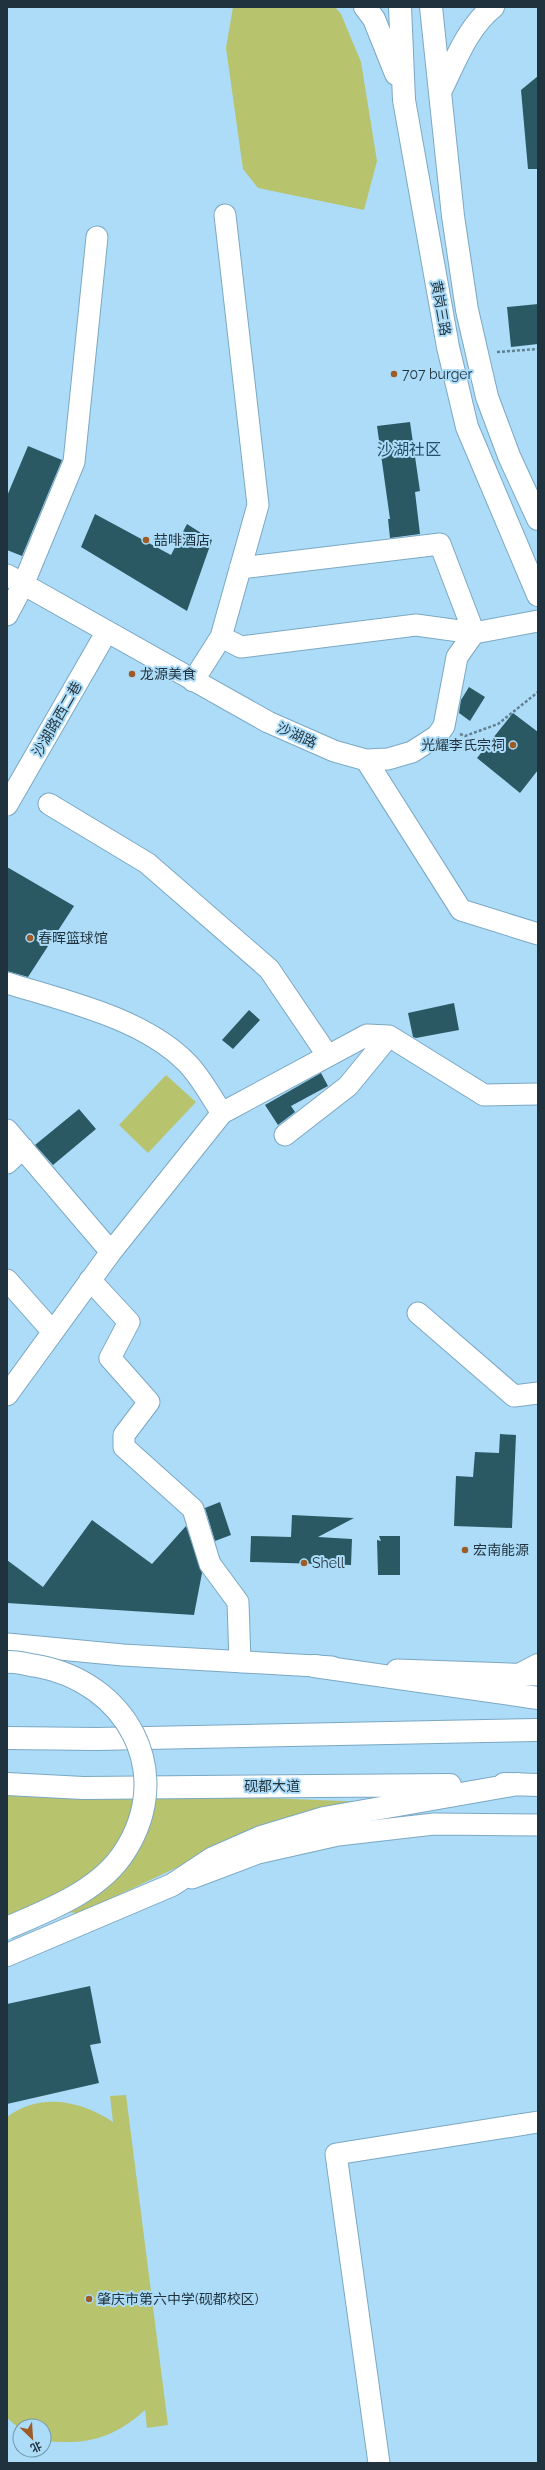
<svg xmlns="http://www.w3.org/2000/svg" width="545" height="2470" font-family="Raleway,'Noto Sans SC',sans-serif">
	<rect width="100%" height="100%" fill="#addcf8"/>
	<path fill="#b8c36d" d="M 233,7 L 335,7 L 341,14 L 361,62 L 377,161 L 364,210 L 258,188 L 243,169 L 226,48 Z
		M 166,1075 L 196,1102 L 148,1153 L 119,1125 Z
		M 7,1788 L 368,1802 L 263,1827 L 80,1913 L 20,1910 L 7,1916 Z
		M 126,2095 L 168,2425 L 147,2428 L 145,2410 C 113,2439 86,2445 44,2441 L 44,2426 L 20,2426 L 20,2429 L 7,2418 L 7,2117 C 41,2092 81,2101 113,2122 L 110,2096 Z"/>
	<path fill="#2a5964" d="M 538,76 L 538,169 L 528,169 L 521,90 Z
		M 538,304 L 538,344 L 511,347 L 507,307 Z
		M 410,422 L 420,491 L 415,492 L 420,534 L 390,538 L 388,519 L 390,519 L 377,426 Z
		M 28,446 L 62,460 L 22,556 L 7,550 L 7,496 Z
		M 95,514 L 171,555 L 187,524 L 212,540 L 187,611 L 81,547 Z
		M 469,687 L 485,697 L 470,721 L 459,713 L 461,700 Z
		M 513,713 L 538,732 L 538,770 L 520,793 L 477,758 Z
		M 7,867 L 74,906 L 28,977 L 7,971 Z
		M 454,1003 L 459,1030 L 416,1038 L 413,1037 L 408,1013 Z
		M 249,1010 L 260,1020 L 233,1049 L 222,1040 Z
		M 321,1073 L 328,1086 L 291,1106 L 295,1112 L 278,1125 L 265,1105 Z
		M 79,1109 L 96,1129 L 53,1165 L 35,1145 Z
		M 500,1434 L 516,1435 L 512,1528 L 454,1526 L 456,1476 L 473,1477 L 475,1452 L 499,1453 Z
		M 220,1502 L 231,1535 L 215,1541 L 205,1508 Z
		M 292,1515 L 354,1518 L 318,1537 L 352,1539 L 351,1565 L 250,1562 L 251,1536 L 291,1537 Z
		M 92,1520 L 152,1564 L 186,1526 L 202,1573 L 194,1615 L 7,1603 L 7,1560 L 43,1587 Z
		M 379,1536 L 400,1536 L 400,1575 L 378,1575 L 377,1540 L 381,1541 Z
		M 90,1986 L 101,2043 L 90,2045 L 99,2083 L 7,2104 L 7,2004 Z"/>
	<g fill="none" stroke-linecap="round" stroke-linejoin="round">
		<g stroke="#7ba8c3" stroke-width="23">
			<path id="minor" d="M 7,575 L 268,722 L 334,751 L 366,760 L 388,759 L 412,752 L 437,736 L 444,726 L 457,657 L 474,633 L 538,621
				M 7,615 L 23,585 L 74,462 L 97,237
				M 221,637 L 241,647 L 416,625 L 474,633 L 440,544 L 240,568
				M 193,681 L 221,637 L 258,505 L 225,215
				M 366,760 L 461,910 L 538,934
				M 49,804 L 147,863 L 269,969 L 328,1056
				M 7,805 L 106,633
				M 7,983 C 65,1001 143,1018 187,1063 C 201,1077 211,1097 222,1113
				M 7,1130 L 111,1252
				M 285,1135 L 348,1086 L 389,1036
				M 7,1163 L 23,1148
				M 7,1280 L 53,1332
				M 90,1280 L 129,1322 L 110,1358 L 149,1402 L 124,1435 L 124,1447 L 193,1509 L 210,1564 L 238,1602 L 240,1662
				M 418,1313 L 514,1396 L 538,1393
				M 7,1395 L 111,1252 L 222,1113 L 367,1035 L 389,1036 L 484,1095 L 538,1094
				M 7,1644 L 123,1655 L 332,1667
				M 397,1670 L 537,1675
				M 192,1878 L 258,1853 L 338,1835 L 434,1824 L 538,1825
				M 379,2463 L 336,2154 L 538,2122"/>
		</g>
		<g stroke="#7ba8c3" stroke-width="24">
			<path id="major" d="M 365,7 L 374,19 L 396,74
				M 400,7 L 404,100 L 448,347 L 467,427 L 538,595
				M 431,7 L 453,216 L 467,310 L 487,397 L 509,456 L 538,519
				M 440,92 C 455,62 467,28 493,7
				M 314,1666 L 538,1698
				M 519,1675 L 538,1665
				M 7,1738 L 97,1739 L 538,1730
				M 7,1784 L 83,1788 L 450,1785
				M 504,1784 L 538,1785
				M 7,1955 L 172,1885 L 213,1858 L 261,1837 L 324,1818 L 518,1784"/>
		</g>
		<path stroke="#618193" stroke-width="2.5" stroke-dasharray="3 2" stroke-linecap="butt" d="M 497,352 L 538,349
			M 460,734 L 465,736 L 498,724 L 538,692"/>
		<use href="#minor" stroke="#fff" stroke-width="21"/>
		<use href="#major" stroke="#fff" stroke-width="22"/>
		<g stroke="#7ba8c3" stroke-width="24" stroke-linecap="butt">
			<path id="major-bridge" d="M 7,1662 C 17,1661 27,1665 37,1666 C 126,1682 176,1771 125,1851 C 100,1891 48,1910 7,1928"/>
		</g>
		<use href="#major-bridge" stroke="#fff" stroke-width="22"/>
	</g>
	<g fill="#9d5b28" stroke="#addcf8" stroke-width="1.5">
		<circle cx="394" cy="374" r="4"/>
		<circle cx="146" cy="540" r="4"/>
		<circle cx="132" cy="674" r="4"/>
		<circle cx="513" cy="745" r="4"/>
		<circle cx="30" cy="938" r="4"/>
		<circle cx="465" cy="1550" r="4"/>
		<circle cx="304" cy="1563" r="4"/>
		<circle cx="89" cy="2299" r="4"/>
	</g>
	<g text-anchor="middle" dominant-baseline="central" stroke-width="4" stroke-linejoin="round" paint-order="stroke">
		<g font-size="14" fill="#1f323d" stroke="#addcf8">
			<text transform="translate(441 308) rotate(80)">黄岗三路</text>
			<text transform="translate(57 719) rotate(-60)">沙湖路西二巷</text>
			<text transform="translate(297 735) rotate(24)">沙湖路</text>
			<text x="272" y="1786">砚都大道</text>
		</g>
		<g font-size="14" fill="#1f323d" stroke="#addcf8" text-anchor="start">
			<text x="402" y="374">707 burger</text>
			<text x="154" y="540">喆啡酒店</text>
			<text x="140" y="674">龙源美食</text>
			<text x="505" y="745" text-anchor="end">光耀李氏宗祠</text>
			<text x="38" y="938">春晖篮球馆</text>
			<text x="473" y="1550">宏南能源</text>
			<text x="312" y="1563">Shell</text>
			<text x="97" y="2299">肇庆市第六中学(砚都校区)</text>
		</g>
		<g font-size="16" fill="#234f67" stroke="#addcf8">
			<text x="409" y="449">沙湖社区</text>
		</g>
	</g>
	<rect width="545" height="2470" fill="none" stroke="#1f323d" stroke-width="16"/>
	<g transform="translate(32 2438) rotate(155)"><circle r="19" fill="#addcf8" stroke="#7498ad"/>
	<path d="M0-3L7 15L0 10L-7 15Z" fill="#9d5b28"/>
	<text y="-6" font-size="11" font-weight="bold" text-anchor="middle" fill="#1f323d">北</text>
	</g>
</svg>
